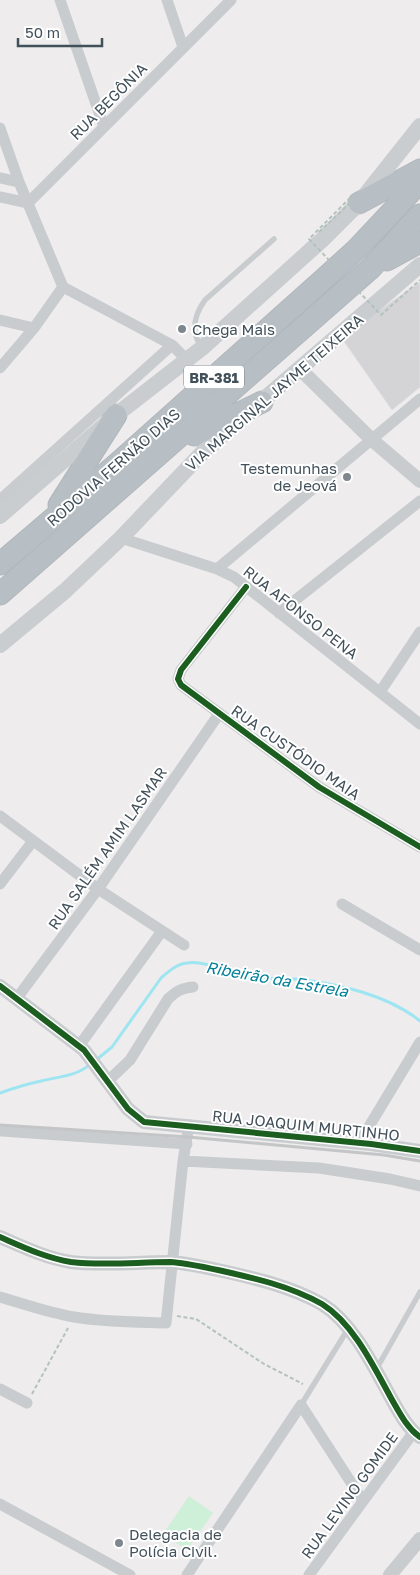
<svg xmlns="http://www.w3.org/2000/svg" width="420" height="1575" font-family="'Golos Text',sans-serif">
	<rect width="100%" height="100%" fill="#eeecec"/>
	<path fill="#cef0d8" d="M 189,1496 L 213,1513 L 187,1550 L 163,1534 Z"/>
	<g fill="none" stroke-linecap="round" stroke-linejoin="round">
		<path stroke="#9ee5f2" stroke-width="3" d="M 96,1060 L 112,1047 L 161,978 C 169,971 177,964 187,963 C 206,960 227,973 246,977 C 262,979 279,978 295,979 C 336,983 388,995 420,1021
			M 0,1093 C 14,1088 27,1084 41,1081 C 57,1077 77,1076 89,1065"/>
	</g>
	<path fill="#d4d4d7" stroke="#dededf" d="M 420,282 L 420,387 L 392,410 L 341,337 Z"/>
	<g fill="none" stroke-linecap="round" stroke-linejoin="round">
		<g stroke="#b0b7bd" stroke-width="23">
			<path id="motorway" d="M 359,203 L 420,170
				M 387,260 L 420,242
				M 194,435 L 262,402
				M 59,505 L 116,415
				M 0,564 L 118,463 L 326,277 L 357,249 L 420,182
				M 0,594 L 371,268 L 420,215"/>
		</g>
		<path stroke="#b4c2bd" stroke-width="2" stroke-dasharray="4 2.5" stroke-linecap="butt" d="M 177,1316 L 196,1319 L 264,1364 L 303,1384
			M 32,1394 L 68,1328"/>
		<path stroke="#c8ccce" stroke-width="5.5" d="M 201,346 C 190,331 195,314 205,300 L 274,239
			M 377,1368 L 420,1292
			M 301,1405 L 348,1329"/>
		<path stroke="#c8ccce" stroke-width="11" d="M 60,0 L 104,127
			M 167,0 L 183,47
			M 0,128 L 19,182 L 63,287 L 172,345 L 187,360
			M 0,178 L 19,182
			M 0,197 L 28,203 L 231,0
			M 0,320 L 34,328
			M 0,368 L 34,328 L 63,287
			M 0,500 L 172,345
			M 121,538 L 217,569 L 234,577 L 420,724
			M 217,569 L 420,399
			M 246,587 L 181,670 L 178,679 L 181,685 L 319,787 L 420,847
			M 279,613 L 420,501
			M 380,692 L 420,632
			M 0,816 L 98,889 L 184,945
			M 0,884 L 33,841
			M 342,904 L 420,950
			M 17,998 L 98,889 L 219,714
			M 79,1046 L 162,931
			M 107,1082 L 130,1060 L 168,999 C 176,991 182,988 193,987
			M 2,1131 L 187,1144
			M 359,1143 L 420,1042
			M 183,1161 L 319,1168 L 390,1179 L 420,1186
			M 0,1297 C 24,1304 49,1313 74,1317 C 104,1322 136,1322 166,1323 L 183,1161 L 189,1125
			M 0,1389 L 27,1403
			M 0,1504 L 130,1575
			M 187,1575 L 301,1405 L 363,1501
			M 309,1575 L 413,1433"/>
		<path stroke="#c8ccce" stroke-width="14" d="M 300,369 L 371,439 L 420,481
			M 0,986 L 84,1050 L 128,1109 L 144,1122 L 371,1144 L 420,1151
			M 0,1237 C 23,1247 46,1258 71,1262 C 104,1266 137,1262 170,1262 C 186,1263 203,1267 218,1270 C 254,1278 290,1286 322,1304 C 353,1323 374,1367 391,1398 C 399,1412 407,1428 420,1437
			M 390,1575 L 420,1539"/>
		<path stroke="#c9cdd0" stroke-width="16" d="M 0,516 L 116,415 L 202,348 L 323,239 L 359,203 L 420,126
			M 0,645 L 65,591 L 121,538 L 205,450 L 420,265"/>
		<use href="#motorway" stroke="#b8bfc4" stroke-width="21"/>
		<path stroke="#c3c5c7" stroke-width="3" d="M 0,1125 L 188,1137 L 384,1155 L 420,1161"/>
		<path stroke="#b4c2bd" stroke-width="2" stroke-dasharray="4 2.5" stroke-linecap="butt" d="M 319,232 L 351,202 L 349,199 L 309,239 L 381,315 L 420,280"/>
		<g stroke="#fff" stroke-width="9">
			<path id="cycleway" d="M 246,587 L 181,670 L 178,679 L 181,685 L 319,787 L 420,847
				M 0,986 L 84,1050 L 128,1109 L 144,1122 L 371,1144 L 420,1151
				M 0,1237 C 23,1247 46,1258 71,1262 C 104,1266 137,1262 170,1262 C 186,1263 203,1267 218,1270 C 254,1278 290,1286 322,1304 C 353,1323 374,1367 391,1398 C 399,1412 407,1428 420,1437"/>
		</g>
		<use href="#cycleway" stroke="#1b5e20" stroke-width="6"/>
	</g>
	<g fill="#7e878d" stroke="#fff" stroke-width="2">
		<circle cx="182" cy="329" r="5"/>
		<circle cx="347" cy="477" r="5"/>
		<circle cx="119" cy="1543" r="5"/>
	</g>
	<g text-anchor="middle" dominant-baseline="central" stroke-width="4" stroke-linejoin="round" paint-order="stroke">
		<rect fill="#fff" stroke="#7b848c" stroke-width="1" x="184" y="365.5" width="60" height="23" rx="4"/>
		<g font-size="14" font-weight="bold" fill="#42505a">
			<text x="214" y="377">BR-381</text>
		</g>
		<g font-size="15" fill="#42505a" stroke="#fff">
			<text transform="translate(108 101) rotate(-45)">RUA BEGÔNIA</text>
			<text transform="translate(274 392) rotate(-41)">VIA MARGINAL JAYME TEIXEIRA</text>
			<text transform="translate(113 467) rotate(-41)">RODOVIA FERNÃO DIAS</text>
			<text transform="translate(301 612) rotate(38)">RUA AFONSO PENA</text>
			<text transform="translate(296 752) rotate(35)">RUA CUSTÓDIO MAIA</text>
			<text transform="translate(107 848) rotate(-55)">RUA SALÉM AMIM LASMAR</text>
			<text transform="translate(306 1125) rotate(6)">RUA JOAQUIM MURTINHO</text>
			<text transform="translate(349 1495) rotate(-54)">RUA LEVINO GOMIDE</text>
		</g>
		<g font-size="15" fill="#42505a" stroke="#fff" text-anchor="start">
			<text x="192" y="329">Chega Mais</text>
			<text x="337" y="468" text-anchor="end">Testemunhas<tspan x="337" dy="17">de Jeová</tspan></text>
			<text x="129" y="1534">Delegacia de<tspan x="129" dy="17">Polícia Civil.</tspan></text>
		</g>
		<g font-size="16" font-style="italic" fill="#038198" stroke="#fff">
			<text transform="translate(277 979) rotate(10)">Ribeirão da Estrela</text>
		</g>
	</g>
	<path d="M18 38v8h84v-8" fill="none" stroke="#42505a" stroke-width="2.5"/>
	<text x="25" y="38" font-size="15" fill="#42505a" stroke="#ffffff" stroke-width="4" paint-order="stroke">50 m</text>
</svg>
